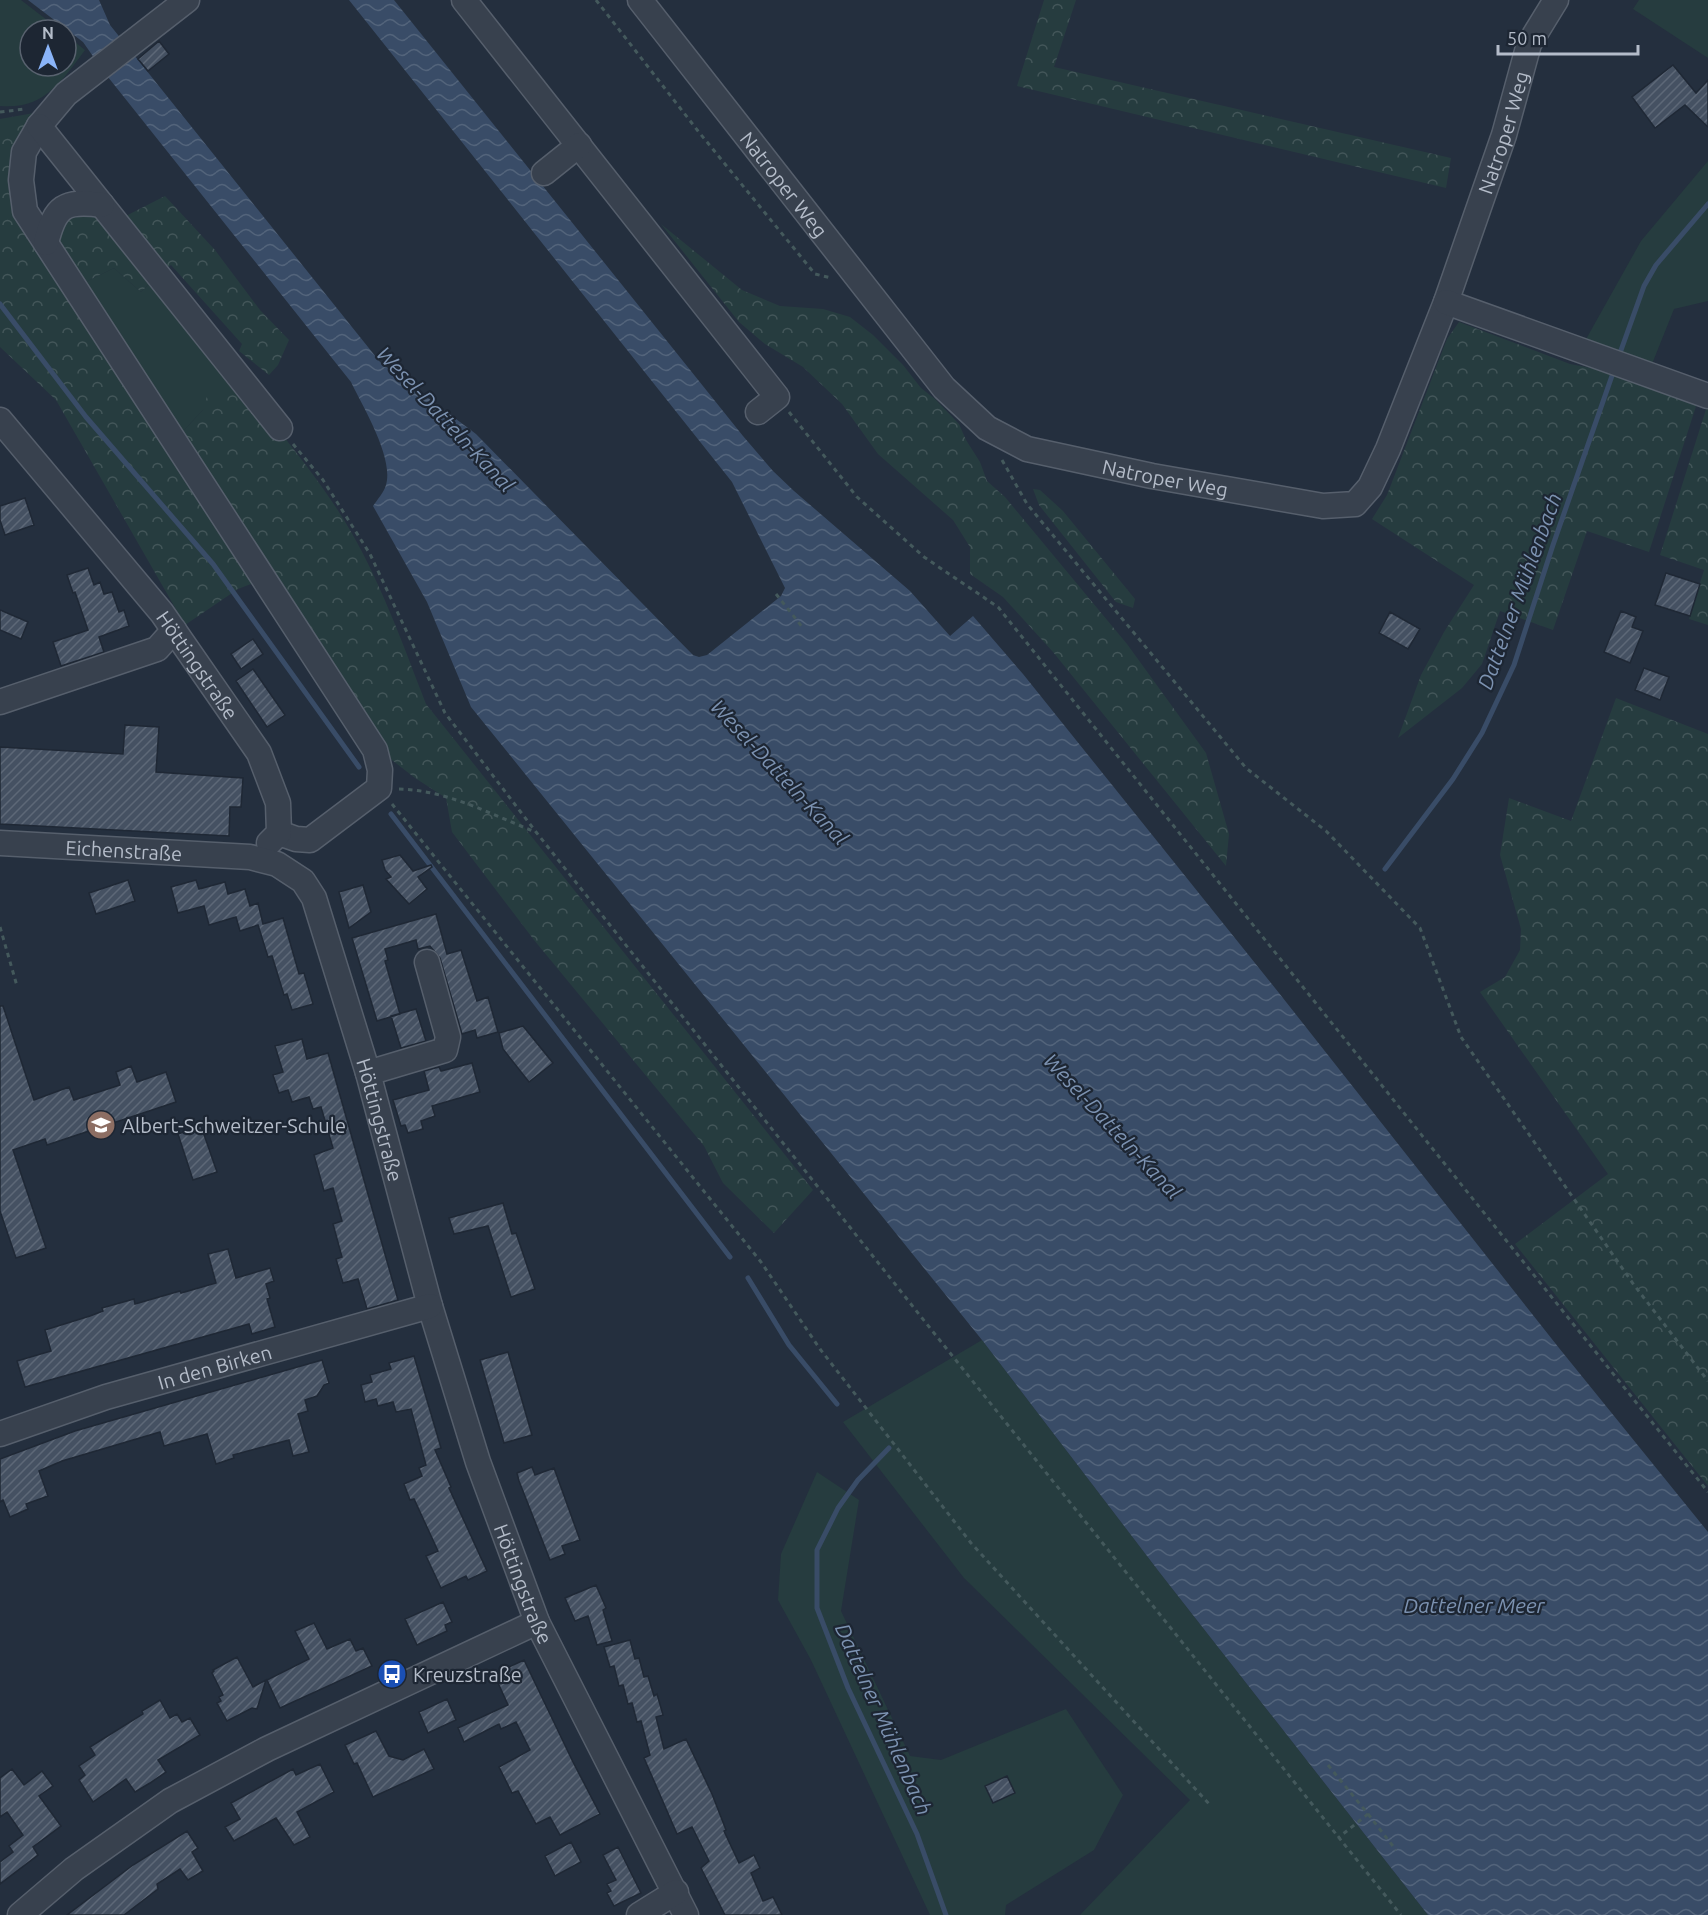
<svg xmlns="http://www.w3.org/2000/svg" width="1708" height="1915" font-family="Ubuntu,sans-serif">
	<defs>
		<pattern id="forest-crowns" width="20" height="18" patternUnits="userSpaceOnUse" patternTransform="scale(1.5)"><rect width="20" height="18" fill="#263c3f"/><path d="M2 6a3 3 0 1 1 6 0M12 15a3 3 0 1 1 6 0" fill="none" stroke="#435659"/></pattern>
		<pattern id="water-waves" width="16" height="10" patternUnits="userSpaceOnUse" patternTransform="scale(1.5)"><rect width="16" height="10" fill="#394c67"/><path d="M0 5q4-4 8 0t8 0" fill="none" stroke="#53647b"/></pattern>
		<pattern id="building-hatch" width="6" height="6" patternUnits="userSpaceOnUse" patternTransform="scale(1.5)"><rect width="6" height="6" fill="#455162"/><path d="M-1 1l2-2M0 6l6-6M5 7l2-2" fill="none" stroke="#5d6877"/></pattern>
	</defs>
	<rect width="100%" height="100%" fill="#242f3e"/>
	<path fill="#263c3f" d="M 0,0 L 21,0 L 60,30 L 30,30 L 30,66 L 66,66 L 66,35 L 85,50 C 62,81 44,110 0,106 Z
		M 1639,0 L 1708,0 L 1708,58 L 1633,9 Z
		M 1708,161 L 1708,301 L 1674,309 L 1652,364 L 1585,341 L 1641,241 Z
		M 114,268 L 141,292 L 156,277 L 246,388 L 203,410 L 176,439 L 77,286 Z
		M 982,1340 L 1160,1573 L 1428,1915 L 1080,1915 L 1190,1800 L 964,1578 L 843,1422 Z
		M 817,1472 L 859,1500 L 841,1611 L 910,1756 L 941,1760 L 1066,1709 L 1123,1795 L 1094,1850 L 1006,1905 L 1005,1915 L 930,1915 L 811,1660 L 778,1600 L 781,1554 Z"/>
	<path fill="url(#forest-crowns)" d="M 1044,0 L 1076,0 L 1054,67 L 1451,158 L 1446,188 L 1017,86 Z
		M 34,113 L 19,138 L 14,197 L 261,580 L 238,589 L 185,625 L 56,400 L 0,347 L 0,119 Z
		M 165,196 L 215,250 L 260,310 L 289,340 L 278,365 L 269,375 L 239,351 L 242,344 L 171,265 L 156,277 L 141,292 L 114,268 L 77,286 L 49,242 L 53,221 L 84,206 L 114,222 Z
		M 661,224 L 742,290 L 780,306 L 823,309 L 850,317 L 873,335 L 903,365 L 921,388 L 935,399 L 959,424 L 966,440 L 980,462 L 987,481 L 1005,497 L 1127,644 L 1206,753 L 1229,834 L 1226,866 L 1053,652 L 1003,597 L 970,574 L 970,547 L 953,520 L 878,454 L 842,404 L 803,367 L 765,344 L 739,322 Z
		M 1459,322 L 1570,364 L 1649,379 L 1699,397 L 1649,552 L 1587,531 L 1553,630 L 1500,611 L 1482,664 L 1462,688 L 1398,738 L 1421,675 L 1444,632 L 1474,585 L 1372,519 L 1387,495 L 1447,339 Z
		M 246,388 C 279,432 315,473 344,520 C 379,577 402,642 426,704 L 813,1190 L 774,1233 L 723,1183 L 704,1146 L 534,940 L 452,832 L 446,798 L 415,778 L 379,750 L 176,439 L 203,410 L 207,396 Z
		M 1708,403 L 1708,625 L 1689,619 L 1704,570 L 1660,555 Z
		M 1033,489 L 1040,490 L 1063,511 L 1135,599 L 1133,608 L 1116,602 L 1039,505 Z
		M 1616,698 L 1708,734 L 1708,1486 L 1515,1244 L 1608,1174 L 1480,992 L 1505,977 L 1520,950 L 1521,929 L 1500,855 L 1509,798 L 1571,821 Z"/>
	<path fill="url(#water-waves)" d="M 28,0 L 99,0 L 110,25 L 380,362 L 476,434 L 693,655 L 699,657 L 707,655 L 781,596 L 785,588 L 732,482 L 349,0 L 394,0 L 743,436 L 773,471 L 794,491 L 910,591 L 950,636 L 973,616 L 1023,674 L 1279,993 L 1559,1348 L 1708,1532 L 1708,1915 L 1428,1915 L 1160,1573 L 982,1340 L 471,707 L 427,602 L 373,506 C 377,500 384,492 386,485 C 394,458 363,407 351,382 L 104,72 L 83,42 Z"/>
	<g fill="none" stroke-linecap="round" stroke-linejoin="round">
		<path stroke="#394c67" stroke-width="5" d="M 0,304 L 86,417 L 213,564 L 359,767
			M 1620,353 L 1644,286 L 1656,265 L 1708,204
			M 391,814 L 730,1257
			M 1385,869 L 1453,779 L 1482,733 L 1514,665 L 1553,545 L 1614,370
			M 748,1278 L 789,1345 L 837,1404
			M 889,1448 L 858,1480 L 838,1508 L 817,1550 L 817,1608 L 848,1688 L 917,1834 L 946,1915"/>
	</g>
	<path fill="url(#building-hatch)" stroke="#1f2835" stroke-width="1.5" d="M 159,41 L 169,54 L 148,71 L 138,59 Z
		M 1673,65 L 1696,93 L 1708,80 L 1708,127 L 1685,105 L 1655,128 L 1632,97 Z
		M 25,498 L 34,525 L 5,535 L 0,520 L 0,506 Z
		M 88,568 L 94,585 L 100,582 L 104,594 L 112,592 L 119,612 L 124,610 L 129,626 L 99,637 L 104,652 L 61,666 L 53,642 L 88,630 L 75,592 L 73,593 L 67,575 Z
		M 1666,573 L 1700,584 L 1690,616 L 1655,605 Z
		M 0,610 L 28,622 L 21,639 L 0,630 Z
		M 1621,611 L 1636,617 L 1632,627 L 1643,631 L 1630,663 L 1604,652 Z
		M 1390,612 L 1420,629 L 1408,649 L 1379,633 Z
		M 253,639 L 263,654 L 241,669 L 231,654 Z
		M 1644,668 L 1669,677 L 1660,700 L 1635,690 Z
		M 253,669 L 285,715 L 267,727 L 236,681 Z
		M 125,725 L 159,727 L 156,772 L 243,778 L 241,807 L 230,807 L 229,836 L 0,824 L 0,747 L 123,754 Z
		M 400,855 L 413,871 L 431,865 L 432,867 L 418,877 L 427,889 L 409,904 L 386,879 L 391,877 L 385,870 L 382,860 Z
		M 128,880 L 135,901 L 96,914 L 89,893 Z
		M 196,880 L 199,889 L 225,882 L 228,894 L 245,889 L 250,906 L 258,903 L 263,924 L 283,918 L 299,974 L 304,973 L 313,1004 L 292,1010 L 287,994 L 284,995 L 272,956 L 268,957 L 258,925 L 240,931 L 236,917 L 209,925 L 204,906 L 178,913 L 171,887 Z
		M 363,885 L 371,912 L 349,928 L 339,892 Z
		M 436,914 L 447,954 L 461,950 L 477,1001 L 488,997 L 498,1032 L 477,1038 L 475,1030 L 462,1034 L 440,958 L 430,946 L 418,949 L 416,940 L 385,949 L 388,960 L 385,961 L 400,1014 L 377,1021 L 352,938 Z
		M 0,1006 L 3,1006 L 34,1100 L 69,1087 L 74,1100 L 120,1085 L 116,1072 L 131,1066 L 137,1082 L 166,1072 L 176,1102 L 47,1145 L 45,1139 L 13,1150 L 46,1248 L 16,1258 L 0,1211 Z
		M 416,1009 L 426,1041 L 401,1048 L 391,1016 Z
		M 523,1026 L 553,1063 L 529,1082 L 503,1049 L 499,1033 Z
		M 302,1039 L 307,1059 L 328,1053 L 398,1300 L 367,1309 L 358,1279 L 343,1283 L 336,1259 L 342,1257 L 333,1224 L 342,1221 L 333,1188 L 324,1191 L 314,1155 L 333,1148 L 321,1107 L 313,1109 L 309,1097 L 292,1102 L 288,1090 L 279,1093 L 273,1075 L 283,1072 L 275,1046 Z
		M 472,1063 L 480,1092 L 432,1106 L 435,1116 L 421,1121 L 423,1129 L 408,1133 L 405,1125 L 401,1126 L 393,1100 L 429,1090 L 424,1071 L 439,1067 L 441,1071 Z
		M 201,1126 L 217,1172 L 193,1180 L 178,1134 Z
		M 503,1203 L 512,1234 L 516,1233 L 535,1289 L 511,1297 L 488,1226 L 454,1234 L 449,1218 Z
		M 228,1249 L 236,1278 L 270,1268 L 274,1281 L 266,1284 L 270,1298 L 267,1299 L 275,1327 L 252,1334 L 249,1324 L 25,1387 L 17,1361 L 51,1351 L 45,1330 L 90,1316 L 103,1311 L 102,1308 L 134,1299 L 135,1304 L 180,1291 L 181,1293 L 216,1283 L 208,1254 Z
		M 508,1352 L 532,1435 L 504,1443 L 480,1360 Z
		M 414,1356 L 441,1448 L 435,1450 L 451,1487 L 449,1488 L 487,1571 L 468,1580 L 466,1576 L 441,1588 L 426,1556 L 438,1551 L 414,1499 L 410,1500 L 404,1484 L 422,1476 L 419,1468 L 426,1465 L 411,1409 L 396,1412 L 393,1402 L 378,1406 L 376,1399 L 365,1402 L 361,1385 L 372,1382 L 370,1375 L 391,1369 L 389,1363 Z
		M 322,1360 L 329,1383 L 324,1385 L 317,1396 L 305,1400 L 308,1411 L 298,1414 L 309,1452 L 293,1456 L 289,1440 L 233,1455 L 234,1458 L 216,1464 L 207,1434 L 164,1446 L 160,1432 L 62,1461 L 39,1471 L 48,1496 L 26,1504 L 28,1509 L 10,1517 L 3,1500 L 0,1502 L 0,1459 L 75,1431 Z
		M 532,1467 L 535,1475 L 554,1468 L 580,1540 L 562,1546 L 565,1554 L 550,1560 L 519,1481 L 517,1473 Z
		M 596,1585 L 606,1608 L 603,1610 L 612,1641 L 597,1645 L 588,1616 L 575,1621 L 565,1598 Z
		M 443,1602 L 452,1622 L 445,1625 L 447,1631 L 417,1645 L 405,1619 Z
		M 314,1623 L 327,1649 L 350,1639 L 356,1651 L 363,1648 L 372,1666 L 280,1708 L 267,1680 L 309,1659 L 295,1631 Z
		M 630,1640 L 635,1659 L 639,1658 L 644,1677 L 648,1676 L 654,1696 L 657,1694 L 663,1715 L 656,1717 L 664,1749 L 686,1739 L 712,1794 L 726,1830 L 724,1831 L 739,1863 L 754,1855 L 760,1868 L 751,1873 L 763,1901 L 773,1897 L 782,1915 L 725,1915 L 701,1868 L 709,1861 L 692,1827 L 677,1834 L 644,1758 L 650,1755 L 641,1721 L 637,1722 L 632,1703 L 628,1704 L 623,1685 L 619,1686 L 614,1666 L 610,1667 L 604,1647 Z
		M 237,1657 L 253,1687 L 266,1680 L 257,1709 L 252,1708 L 227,1721 L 217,1703 L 221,1701 L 219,1697 L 223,1695 L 212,1673 L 214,1671 L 213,1670 Z
		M 524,1660 L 573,1762 L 600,1814 L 560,1835 L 550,1817 L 536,1824 L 518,1791 L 512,1793 L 499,1767 L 530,1750 L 516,1722 L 501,1729 L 499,1724 L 464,1742 L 458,1728 L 508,1705 L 494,1674 Z
		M 447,1699 L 456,1720 L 428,1733 L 419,1712 Z
		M 160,1700 L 170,1718 L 177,1714 L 182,1722 L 190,1718 L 200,1735 L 158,1760 L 166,1772 L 150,1783 L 135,1792 L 126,1779 L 93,1802 L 79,1780 L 85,1775 L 79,1766 L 95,1755 L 90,1747 L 143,1714 L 142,1711 Z
		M 376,1731 L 389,1756 L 403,1760 L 424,1749 L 434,1769 L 373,1797 L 357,1763 L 354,1764 L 345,1745 Z
		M 320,1764 L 334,1792 L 297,1812 L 310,1837 L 294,1845 L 276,1818 L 234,1841 L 225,1827 L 240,1819 L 231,1803 L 293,1769 L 296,1775 Z
		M 12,1769 L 24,1785 L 42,1771 L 53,1786 L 39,1796 L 61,1826 L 33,1847 L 38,1855 L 0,1884 L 0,1862 L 13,1852 L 9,1846 L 23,1835 L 7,1812 L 0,1817 L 0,1778 Z
		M 1007,1776 L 1015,1793 L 993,1803 L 985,1786 Z
		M 187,1831 L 198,1848 L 192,1852 L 203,1871 L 188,1880 L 180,1869 L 157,1884 L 158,1889 L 124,1915 L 67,1915 L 133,1865 Z
		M 571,1842 L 581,1862 L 555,1876 L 545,1856 Z
		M 618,1847 L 641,1893 L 614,1906 L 607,1893 L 611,1891 L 607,1884 L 616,1880 L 603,1855 Z"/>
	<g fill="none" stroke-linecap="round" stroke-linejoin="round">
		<g stroke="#565f6c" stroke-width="27">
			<g id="minor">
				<path d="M 187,0 L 66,94 L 39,126 L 24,152 L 21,180 L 25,211 L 375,750 L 380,770 L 379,788 L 310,840 L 296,839 L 279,833"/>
				<path d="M 464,0 L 777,397 L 758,412"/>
				<path id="s1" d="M 640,0 L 944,388 L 987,428 L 1027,449 L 1152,476 L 1323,506 L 1355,504 L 1370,487 L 1388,449 L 1446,302 L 1504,135 L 1529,44 L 1556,0"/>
				<path d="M 39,126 L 280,428"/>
				<path d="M 544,173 L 579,145"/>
				<path d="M 46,243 C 55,206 64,200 102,205"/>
				<path d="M 1446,302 L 1708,396"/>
				<path id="s2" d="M 0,420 L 162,613 L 259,753 L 278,803 L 279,833 L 269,843"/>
				<path d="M 0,702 L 157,649 L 174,630"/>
				<path id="s3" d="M 0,843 L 250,857 L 277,864 L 303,881 L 314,898 L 368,1073 L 430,1306 L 478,1462 L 537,1622 L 686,1915"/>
				<path d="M 368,1073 L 445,1050 L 448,1037 L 427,962"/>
				<path id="s4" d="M 0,1434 L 106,1397 L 430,1306"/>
				<path d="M 20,1915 L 74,1869 L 170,1801 L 267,1749 L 537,1622"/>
				<path d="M 639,1915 L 676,1892"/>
			</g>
		</g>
		<path stroke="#44595c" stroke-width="3" stroke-dasharray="4.5 4.5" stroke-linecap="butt" d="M 596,0 L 698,131 L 815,274 L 831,278
			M 0,112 L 25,109
			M 789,412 L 857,497 L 924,557 L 998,607 L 1708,1492
			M 293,444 L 323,480 L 370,554 L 445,713 L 536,832 L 926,1323 L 1401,1915
			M 1002,460 L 1027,504 L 1246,768 L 1326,831 L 1420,928 L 1461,1037 L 1634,1285 L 1708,1381
			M 776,594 L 803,628
			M 399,789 C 446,790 491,814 535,832
			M 392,804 L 761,1262 L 820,1349 L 971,1543 L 1210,1805
			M 0,927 L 17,986
			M 1328,1765 L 1368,1814 L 1338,1838
			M 1368,1814 L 1396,1850"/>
		<use href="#minor" stroke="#38414e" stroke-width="24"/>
	</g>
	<defs>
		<g id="school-disc" transform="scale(1.5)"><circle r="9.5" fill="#8d6e63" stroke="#1d2633"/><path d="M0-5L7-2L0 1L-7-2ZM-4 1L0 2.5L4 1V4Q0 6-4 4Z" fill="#fff"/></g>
		<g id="bus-disc" transform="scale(1.5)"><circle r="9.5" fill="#1a4fb4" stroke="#1d2633"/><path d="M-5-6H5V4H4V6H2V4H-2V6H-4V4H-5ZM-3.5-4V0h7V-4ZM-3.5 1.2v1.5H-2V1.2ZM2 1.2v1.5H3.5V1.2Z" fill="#fff"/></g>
	</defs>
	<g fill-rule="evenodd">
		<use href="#school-disc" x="101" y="1125"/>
		<use href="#bus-disc" x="392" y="1674"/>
	</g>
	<g text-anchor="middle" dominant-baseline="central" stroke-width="4.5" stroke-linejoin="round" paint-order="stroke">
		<g font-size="20" fill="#b4bcc9" stroke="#1d2633">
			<text stroke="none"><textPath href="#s1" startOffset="1332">Natroper Weg</textPath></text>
			<text stroke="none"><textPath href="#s1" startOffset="234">Natroper Weg</textPath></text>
			<text stroke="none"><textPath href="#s1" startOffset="738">Natroper Weg</textPath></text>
			<text stroke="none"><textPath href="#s2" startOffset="315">Höttingstraße</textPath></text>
			<text stroke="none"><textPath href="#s3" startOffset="124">Eichenstraße</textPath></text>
			<text stroke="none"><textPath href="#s3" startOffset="561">Höttingstraße</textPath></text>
			<text stroke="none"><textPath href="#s4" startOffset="225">In den Birken</textPath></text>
			<text stroke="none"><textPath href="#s3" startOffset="1047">Höttingstraße</textPath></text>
		</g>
		<g font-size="20" fill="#b4bcc9" stroke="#1d2633" text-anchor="start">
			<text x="122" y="1125">Albert-Schweitzer-Schule</text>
			<text x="413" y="1674">Kreuzstraße</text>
		</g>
		<g font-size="21" font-style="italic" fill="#7c92b1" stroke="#1d2633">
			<text transform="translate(446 419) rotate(47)">Wesel-Datteln-Kanal</text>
			<text transform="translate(1519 591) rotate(-70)">Dattelner Mühlenbach</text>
			<text transform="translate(780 772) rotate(47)">Wesel-Datteln-Kanal</text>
			<text transform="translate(1113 1126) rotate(47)">Wesel-Datteln-Kanal</text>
			<text x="1474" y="1605">Dattelner Meer</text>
			<text transform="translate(884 1719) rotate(66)">Dattelner Mühlenbach</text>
		</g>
	</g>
	<g transform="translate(48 48)"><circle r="28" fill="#1d2633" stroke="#59626f" stroke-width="1.5"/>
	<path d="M0-4.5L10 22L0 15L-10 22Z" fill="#8ab4f8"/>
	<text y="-9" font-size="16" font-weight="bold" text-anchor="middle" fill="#b4bcc9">N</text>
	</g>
	<path d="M1498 45v9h140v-9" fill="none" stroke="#b4bcc9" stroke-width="3"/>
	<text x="1507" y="45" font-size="18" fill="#b4bcc9" stroke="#1d2633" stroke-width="4.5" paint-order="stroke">50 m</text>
</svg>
